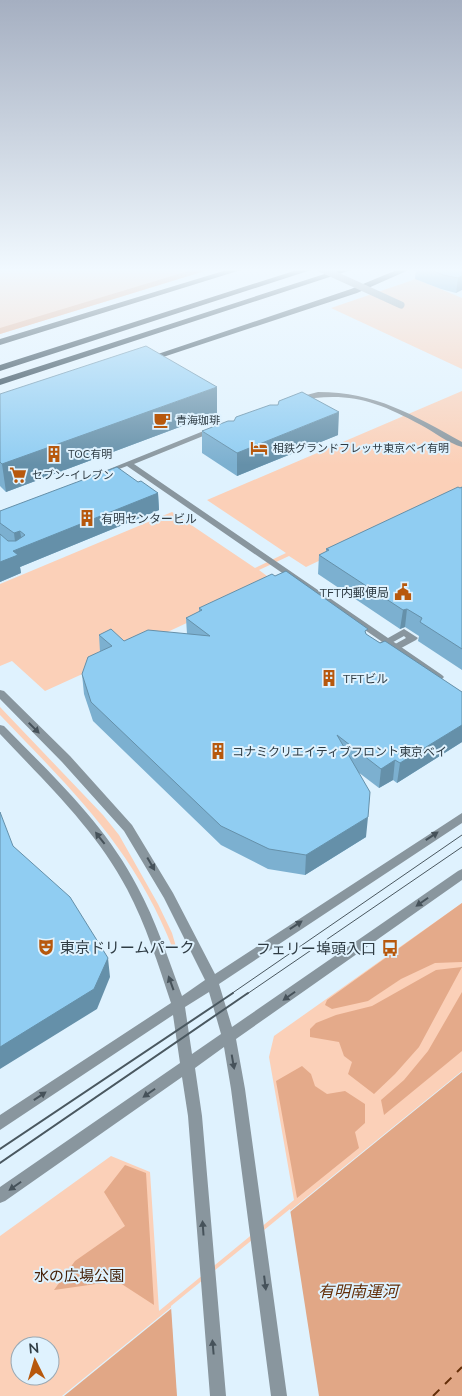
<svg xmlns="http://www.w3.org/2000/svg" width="462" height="1396" font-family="Mulish,'Noto Sans JP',sans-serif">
	<rect width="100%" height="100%" fill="#dff2fe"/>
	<path fill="#fbd0b8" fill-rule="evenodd" d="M 0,269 L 211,269 L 0,334 Z
		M 416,279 L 462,298 L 462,369 L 331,308 Z
		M 462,391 L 462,493 L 306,567 L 289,556 L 259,570 L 275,582 L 88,669 L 89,671 L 45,691 L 12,661 L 0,666 L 0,584 L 172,512 L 255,568 L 286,553 L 207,500 Z
		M 0,707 L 103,815 L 119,835 L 158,904 L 172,933 L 177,950 L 173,949 C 134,849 73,791 0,715 Z
		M 462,903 L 462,1071 L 62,1396 L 0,1396 L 0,1236 L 111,1156 L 150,1172 L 159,1311 L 294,1200 L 269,1057 L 274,1036 ZM 20,1346 L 50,1346 L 50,1376 L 20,1376 Z"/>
	<path fill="#e4aa8a" d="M 195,269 L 211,269 L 0,334 L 0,328 Z
		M 462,903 L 462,962 L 435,963 L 401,979 L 368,1001 L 332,1009 L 325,1005 L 327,1000 Z
		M 462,967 L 419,1047 L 395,1074 L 374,1094 L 348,1074 L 352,1062 L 344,1056 L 339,1042 L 310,1037 L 310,1029 L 316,1023 L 336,1015 L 372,1006 L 436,970 Z
		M 462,992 L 462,1051 L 384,1115 L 381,1100 L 404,1080 L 428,1051 Z
		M 302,1066 L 311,1074 L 315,1086 L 327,1094 L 345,1091 L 365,1104 L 365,1123 L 355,1132 L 359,1148 L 297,1198 L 276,1081 Z
		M 125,1165 L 146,1173 L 154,1305 L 117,1281 L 54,1290 L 75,1261 L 125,1226 L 104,1192 Z"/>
	<path fill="#e1a786" d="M 462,1072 L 462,1396 L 64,1396 Z"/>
	<path fill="#dff2fe" d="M 290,1209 L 319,1396 L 177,1396 L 171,1306 Z"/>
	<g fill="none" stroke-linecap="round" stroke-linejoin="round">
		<path stroke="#632e08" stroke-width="2" stroke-dasharray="9 8" stroke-linecap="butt" d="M 433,1396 L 462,1367"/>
		<path fill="#89969e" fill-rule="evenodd" d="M 404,629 L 418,638 L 416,640 L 379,660 L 365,651 ZM 404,636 L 406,638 L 379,653 L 377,651 Z"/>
		<path fill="#89969e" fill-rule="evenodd" d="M 318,392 C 376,392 413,415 462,442 L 462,447 C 448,443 434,432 421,425 C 375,400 347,391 295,401 L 291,399 Z
			M 211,428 L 214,428 L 218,430 L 134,464 L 442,675 L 444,677 L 442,679 L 436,679 L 127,466 L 106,474 L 102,472 Z
			M 0,690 L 4,691 L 70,756 L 132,825 L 173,893 L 215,974 L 462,813 L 462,823 L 219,984 L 232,1027 L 458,871 L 462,869 L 462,880 L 236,1039 L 245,1089 L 287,1396 L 271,1396 L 231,1089 L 224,1047 L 195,1068 L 202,1116 L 226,1396 L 210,1396 L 188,1116 L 182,1077 L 5,1201 L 0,1203 L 0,1187 L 180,1063 L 173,1015 L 0,1130 L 0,1115 L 171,1003 C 158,964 146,925 127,889 C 96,830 46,783 0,734 L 0,725 L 4,726 C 52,775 105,824 137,886 C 156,921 168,958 182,996 L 205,980 L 164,898 L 124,831 L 62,762 L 0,699 ZM 209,992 L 221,1034 L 192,1054 L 185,1007 Z"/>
		<path fill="#294250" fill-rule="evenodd" d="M 230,269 L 244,269 L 0,345 L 0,339 Z
			M 399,269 L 411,269 L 357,293 L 148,362 L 142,362 L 140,360 L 351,289 Z"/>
		<path fill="#1b3544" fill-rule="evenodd" d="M 300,269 L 314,269 L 0,371 L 0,365 Z
			M 340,269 L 354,269 L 0,385 L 0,379 Z"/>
		<path stroke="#4a5860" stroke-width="1" d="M 231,994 L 462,835
			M 247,994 L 462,847"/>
		<path stroke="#4a5860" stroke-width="2" d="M 0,1149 L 233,993
			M 0,1163 L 248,993"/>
		<path stroke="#89969e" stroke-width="7" d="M 322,269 L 401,305"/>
	</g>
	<path fill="#7cb0d0" d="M 416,269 L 462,269 L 456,293 L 441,289 L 415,279 Z
		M 0,394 L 217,413 L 6,492 L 0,486 Z
		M 202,431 L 338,435 L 237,476 L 202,453 Z
		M 138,482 L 158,493 L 159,510 L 20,567 L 21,573 L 0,582 L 0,511 Z
		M 462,487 L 462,670 L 418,641 L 419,636 L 405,627 L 400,629 L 318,574 L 319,555 L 326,552 L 326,549 Z
		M 199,608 L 367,635 L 462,692 L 462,742 L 397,783 L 393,780 L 379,788 L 358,772 L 366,837 L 305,875 L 268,869 L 221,845 L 93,721 L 84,694 L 82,674 L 100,652 L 99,635 L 124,641 L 187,634 L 186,618 L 199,612 Z"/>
	<path fill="#6590a9" d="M 462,276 L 462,290 L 456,293 L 458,278 Z
		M 217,387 L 217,413 L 6,492 L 2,464 Z
		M 339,412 L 338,435 L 237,476 L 237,453 Z
		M 158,493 L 159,510 L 20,567 L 21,573 L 0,582 L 0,562 L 13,551 L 16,550 L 14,533 L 20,531 L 23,547 Z
		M 407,609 L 405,627 L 400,629 L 403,610 Z
		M 462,725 L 462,742 L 397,783 L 400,763 Z
		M 395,760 L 393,780 L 379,788 L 381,769 Z
		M 368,817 L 366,837 L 305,875 L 306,855 Z
		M 108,958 L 110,977 L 97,1009 L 0,1069 L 0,1047 Z"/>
	<path fill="#90cdf2" stroke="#6590a9" d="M 430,269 L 462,269 L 462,276 L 458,278 L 443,275 Z
		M 146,346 L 217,387 L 2,464 L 0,462 L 0,394 Z
		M 302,392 L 339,412 L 237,453 L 202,431 L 228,421 L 234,421 L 236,417 L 270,405 L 278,405 L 279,401 Z
		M 117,467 L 138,482 L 141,481 L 158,493 L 13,551 L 18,555 L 0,562 L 0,534 L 8,541 L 16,541 L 25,535 L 20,531 L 14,533 L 0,523 L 0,511 Z
		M 458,487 L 460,488 L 462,487 L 462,649 L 420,622 L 422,618 L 407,609 L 403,610 L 319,555 L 329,550 L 326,549 Z
		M 286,571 L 368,629 L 365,631 L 366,634 L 380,643 L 385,641 L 462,692 L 462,725 L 400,763 L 395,760 L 381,769 L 337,735 L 370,792 L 368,817 L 306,855 L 269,849 L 221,826 L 91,702 L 82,674 L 88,657 L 112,646 L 99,635 L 111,629 L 124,641 L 148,630 L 210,636 L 186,618 L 202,610 L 199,608 L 272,574 L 275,576 Z
		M 0,812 L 13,846 L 70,897 L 108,958 L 94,989 L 0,1047 Z"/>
	<defs><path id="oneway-solid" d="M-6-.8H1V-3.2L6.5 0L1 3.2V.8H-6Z" transform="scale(1.25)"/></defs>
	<g fill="#46525a">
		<use href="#oneway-solid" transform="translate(34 728) rotate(45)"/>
		<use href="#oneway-solid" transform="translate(432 836) rotate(-33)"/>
		<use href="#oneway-solid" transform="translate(100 838) rotate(-128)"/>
		<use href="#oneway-solid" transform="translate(151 864) rotate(60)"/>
		<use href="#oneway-solid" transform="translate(422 902) rotate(145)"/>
		<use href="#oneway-solid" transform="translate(296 925) rotate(-33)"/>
		<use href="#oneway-solid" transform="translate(171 983) rotate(-110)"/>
		<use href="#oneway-solid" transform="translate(289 996) rotate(145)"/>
		<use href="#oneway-solid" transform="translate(233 1062) rotate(80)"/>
		<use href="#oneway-solid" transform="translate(149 1093) rotate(145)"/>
		<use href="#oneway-solid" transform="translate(40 1096) rotate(-34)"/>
		<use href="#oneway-solid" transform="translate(15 1186) rotate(145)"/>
		<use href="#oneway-solid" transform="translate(203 1228) rotate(-94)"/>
		<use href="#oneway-solid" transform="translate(265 1283) rotate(83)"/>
		<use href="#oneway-solid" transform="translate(213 1347) rotate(-95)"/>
	</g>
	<linearGradient id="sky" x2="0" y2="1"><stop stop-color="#a5afc1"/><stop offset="0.58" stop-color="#f1f9ff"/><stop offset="1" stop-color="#f1f9ff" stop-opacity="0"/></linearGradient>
	<rect width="462" height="465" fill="url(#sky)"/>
	<defs>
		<g id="cafe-bare" transform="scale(1.35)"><path d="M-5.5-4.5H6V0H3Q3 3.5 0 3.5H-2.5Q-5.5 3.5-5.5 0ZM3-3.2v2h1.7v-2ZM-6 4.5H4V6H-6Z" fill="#b7580d" stroke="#dff2fe" stroke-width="2.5" paint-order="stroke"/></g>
		<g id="hotel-bare" transform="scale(1.35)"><path d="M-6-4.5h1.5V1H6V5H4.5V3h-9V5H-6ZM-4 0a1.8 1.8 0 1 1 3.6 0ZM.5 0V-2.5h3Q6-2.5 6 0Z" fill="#b7580d" stroke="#dff2fe" stroke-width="2.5" paint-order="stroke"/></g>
		<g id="building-bare" transform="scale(1.35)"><path d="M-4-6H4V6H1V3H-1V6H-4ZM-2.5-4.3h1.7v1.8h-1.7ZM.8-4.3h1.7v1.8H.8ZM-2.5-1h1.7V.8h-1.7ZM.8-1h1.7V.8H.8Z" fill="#b7580d" stroke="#dff2fe" stroke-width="2.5" paint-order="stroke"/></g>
		<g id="supermarket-bare" transform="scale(1.35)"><path d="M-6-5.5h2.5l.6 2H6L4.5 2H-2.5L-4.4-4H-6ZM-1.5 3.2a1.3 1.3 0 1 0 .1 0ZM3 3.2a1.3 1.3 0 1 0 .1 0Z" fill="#b7580d" stroke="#dff2fe" stroke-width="2.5" paint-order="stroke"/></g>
		<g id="civic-bare" transform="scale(1.35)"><path d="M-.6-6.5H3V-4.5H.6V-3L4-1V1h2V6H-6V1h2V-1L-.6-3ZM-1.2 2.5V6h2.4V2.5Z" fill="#b7580d" stroke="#dff2fe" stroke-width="2.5" paint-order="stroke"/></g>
		<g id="theatre-bare" transform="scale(1.35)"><path d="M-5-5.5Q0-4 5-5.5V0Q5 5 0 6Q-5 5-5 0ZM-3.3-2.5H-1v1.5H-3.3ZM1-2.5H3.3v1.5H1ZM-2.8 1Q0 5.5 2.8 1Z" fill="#b7580d" stroke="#dff2fe" stroke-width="2.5" paint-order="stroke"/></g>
		<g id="bus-bare" transform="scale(1.35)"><path d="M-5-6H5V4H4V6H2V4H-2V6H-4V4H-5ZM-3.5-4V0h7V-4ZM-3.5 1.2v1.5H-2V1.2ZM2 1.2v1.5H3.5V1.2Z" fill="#b7580d" stroke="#dff2fe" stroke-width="2.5" paint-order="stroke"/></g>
	</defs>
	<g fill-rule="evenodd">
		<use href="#cafe-bare" x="162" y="420"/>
		<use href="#hotel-bare" x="259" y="448"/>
		<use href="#building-bare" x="54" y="454"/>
		<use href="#supermarket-bare" x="18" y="475"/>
		<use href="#building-bare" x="87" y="518"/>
		<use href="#civic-bare" x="403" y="592"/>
		<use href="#building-bare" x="329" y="678"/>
		<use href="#building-bare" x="218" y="751"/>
		<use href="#theatre-bare" x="46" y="947"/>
		<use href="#bus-bare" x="390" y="948"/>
	</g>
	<g text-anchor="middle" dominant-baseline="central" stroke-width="4" stroke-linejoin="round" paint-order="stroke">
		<g font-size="11" fill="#2f3c44" stroke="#dff2fe" text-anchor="start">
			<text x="176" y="420">青海珈琲</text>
			<text x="273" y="448">相鉄グランドフレッサ東京ベイ有明</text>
			<text x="68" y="454">TOC有明</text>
			<text x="32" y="475">セブン-イレブン</text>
		</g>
		<g font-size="12" fill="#2f3c44" stroke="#dff2fe" text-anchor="start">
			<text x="101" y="518">有明センタービル</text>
			<text x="389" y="592" text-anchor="end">TFT内郵便局</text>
			<text x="343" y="678">TFTビル</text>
			<text x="232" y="751">コナミクリエイティブフロント東京ベイ</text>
		</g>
		<g font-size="15" fill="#2f3c44" stroke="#dff2fe" text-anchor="start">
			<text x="60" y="947">東京ドリームパーク</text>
			<text x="376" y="948" text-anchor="end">フェリー埠頭入口</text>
		</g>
		<g font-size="15" fill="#452007" stroke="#dff2fe">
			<text x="79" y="1275">水の広場公園</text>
		</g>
		<g font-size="16" font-style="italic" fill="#632e08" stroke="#dff2fe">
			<text x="358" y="1291">有明南運河</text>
		</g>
	</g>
	<g transform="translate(35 1361) rotate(355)"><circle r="24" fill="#dff2fe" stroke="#99a9b4"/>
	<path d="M0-4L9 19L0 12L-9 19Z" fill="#b7580d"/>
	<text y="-8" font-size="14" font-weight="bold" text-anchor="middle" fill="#2f3c44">N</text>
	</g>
</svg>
